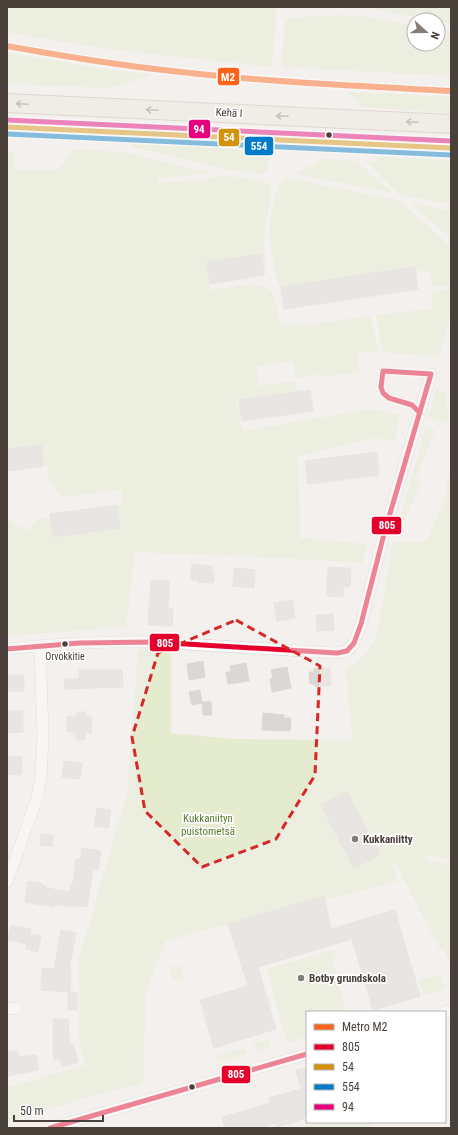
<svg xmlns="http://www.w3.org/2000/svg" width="458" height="1135" font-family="'Roboto Condensed',sans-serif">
	<rect width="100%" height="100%" fill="#f3f0ed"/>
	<path fill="#e5ebcf" d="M 7,7 L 277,7 L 272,67 L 109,49 L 33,37 L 7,32 Z
		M 363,7 L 451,7 L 451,24 L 438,22 L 438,20 L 430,20 Z
		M 338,15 L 369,17 L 414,25 L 414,44 L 438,44 L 438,29 L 451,32 L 451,76 L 282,67 L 284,25 L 288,18 Z
		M 7,53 L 108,70 L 151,75 L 110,88 L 7,84 Z
		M 349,92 L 451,97 L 451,113 L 360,107 Z
		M 133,142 L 249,149 L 261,156 L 269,158 L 268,168 L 266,172 L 260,174 L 227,169 L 133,147 Z
		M 72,149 L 123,152 L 211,173 L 158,178 L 158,183 L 203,180 L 218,176 L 236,177 L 258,180 L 270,184 C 273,194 265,224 264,237 C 263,247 266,263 266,274 L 264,275 L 261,254 L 207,262 L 210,290 L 253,284 L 263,286 L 273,292 L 281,325 L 297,323 L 308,325 L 370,316 L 378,352 L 357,352 L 360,372 L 322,377 L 321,374 L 296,378 L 293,361 L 257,366 L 259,386 L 295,381 L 298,392 L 237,400 L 242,431 L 371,409 L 400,415 L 394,441 L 375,438 L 298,456 L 300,538 L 367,544 L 362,563 L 281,558 L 135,552 L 126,627 L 7,636 L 7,520 L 27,531 L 39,519 L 51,519 L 53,537 L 119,528 L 117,505 L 123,504 L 121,490 L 62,497 L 49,482 L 47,466 L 43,466 L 41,445 L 7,449 L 7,152 L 13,152 L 16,170 L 58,170 Z
		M 378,156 L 451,161 L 451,204 L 400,195 L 367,162 L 377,161 Z
		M 323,159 L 356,161 L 392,193 L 296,174 Z
		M 284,179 L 293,179 L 396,200 L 403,204 L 451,247 L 451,284 L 440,287 L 432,285 L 430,274 L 415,267 L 281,287 L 278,284 C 275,269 271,253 270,238 C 269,225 273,187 284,179 Z
		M 411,203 L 451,211 L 451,239 Z
		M 451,288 L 451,311 L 439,355 L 433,357 L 383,352 L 376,315 L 432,309 L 431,292 Z
		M 437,388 L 446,394 L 448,424 L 428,418 Z
		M 426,427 L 435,430 L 415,480 L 421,483 L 400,529 L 397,529 Z
		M 451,472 L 451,860 L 439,857 L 427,856 L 429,862 L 437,862 L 451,867 L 451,965 L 444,951 L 440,949 L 396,864 L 393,865 L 397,881 L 324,900 L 323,897 L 166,941 L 146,991 L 143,1084 L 102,1093 L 7,1122 L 7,1088 L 85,1065 L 79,1036 L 79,960 L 127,793 L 138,649 L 171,651 L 171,733 L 233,739 L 352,740 L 346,668 L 358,662 L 365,654 L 374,641 L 378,628 L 393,542 L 426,542 L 448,492 L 445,490 Z
		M 334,950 L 336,958 L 332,960 L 346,1012 L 307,1012 L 307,1037 L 287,1043 L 267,969 Z
		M 181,965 L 184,979 L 173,981 L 170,967 Z
		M 440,974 L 445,989 L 423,995 L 419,981 Z
		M 268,1040 L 270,1047 L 256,1052 L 254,1044 Z
		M 244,1048 L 246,1054 L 218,1062 L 216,1056 Z
		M 318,1122 L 371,1122 L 373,1128 L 297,1128 Z"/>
	<path fill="#dbd7d4" stroke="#dbd7d3" d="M 261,254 L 264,275 L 210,284 L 207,262 Z
		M 415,267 L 418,289 L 284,309 L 281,287 Z
		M 310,390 L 313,411 L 242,421 L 239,400 Z
		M 41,445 L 43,466 L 7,471 L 7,449 Z
		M 377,452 L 379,475 L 308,484 L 305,461 Z
		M 117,505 L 120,528 L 53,537 L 50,514 Z
		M 192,564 L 212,566 L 212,574 L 214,574 L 213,583 L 198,582 L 199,580 L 191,580 Z
		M 328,567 L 351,568 L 350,587 L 343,586 L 343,597 L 327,596 Z
		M 234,568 L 255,570 L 254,588 L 233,586 Z
		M 151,580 L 169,581 L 168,609 L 173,609 L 172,626 L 148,625 Z
		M 292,600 L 295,618 L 277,621 L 274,603 Z
		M 333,614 L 334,630 L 317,631 L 316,615 Z
		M 203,661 L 205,677 L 189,680 L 187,664 Z
		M 246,663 L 249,681 L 228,684 L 226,672 L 231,672 L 230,666 Z
		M 287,667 L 291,688 L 272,692 L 270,679 L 273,678 L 271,670 Z
		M 330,668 L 331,685 L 316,687 L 315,684 L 310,684 L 309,672 L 314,672 L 314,669 Z
		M 79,670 L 122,670 L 123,687 L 65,689 L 64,679 L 79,679 Z
		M 8,675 L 24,675 L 24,691 L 8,691 Z
		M 200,690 L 202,703 L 192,705 L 189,692 Z
		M 202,702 L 211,702 L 212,715 L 203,715 Z
		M 7,711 L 23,711 L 23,732 L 7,733 Z
		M 77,712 L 86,712 L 85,717 L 92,717 L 91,733 L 85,732 L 85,740 L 76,740 L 76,732 L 67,732 L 67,716 L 77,716 Z
		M 263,713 L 284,715 L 284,718 L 291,718 L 290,731 L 262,730 Z
		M 7,756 L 22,757 L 21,775 L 7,774 Z
		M 64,761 L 82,763 L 80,779 L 62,777 Z
		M 347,792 L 380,854 L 354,868 L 321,805 Z
		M 97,808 L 111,810 L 108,828 L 94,826 Z
		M 41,834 L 54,836 L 52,846 L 40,845 Z
		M 82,848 L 101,851 L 98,870 L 93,870 L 87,907 L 73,905 L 73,907 L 54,904 L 54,907 L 25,902 L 28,881 L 41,883 L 41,885 L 46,886 L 46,888 L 70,892 L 71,884 L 73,884 L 76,859 L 80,860 Z
		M 324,896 L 331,929 L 395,910 L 420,996 L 373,1010 L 352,939 L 335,944 L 258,967 L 276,1029 L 214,1048 L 200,1000 L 248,986 L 228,924 Z
		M 11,925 L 31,929 L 30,934 L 41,936 L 38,952 L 26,949 L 27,944 L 8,940 Z
		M 61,930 L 76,933 L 69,970 L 71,970 L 70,992 L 41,990 L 42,968 L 54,969 Z
		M 68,992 L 77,992 L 77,1010 L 68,1010 Z
		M 53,1019 L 68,1019 L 69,1045 L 73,1044 L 78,1062 L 62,1067 L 60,1059 L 55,1060 L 53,1055 Z
		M 17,1050 L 19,1057 L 36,1055 L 39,1070 L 7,1076 L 7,1052 Z
		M 305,1068 L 307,1075 L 307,1116 L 303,1117 L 304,1119 L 277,1127 L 276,1123 L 258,1128 L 225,1128 L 222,1117 L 271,1103 L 269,1098 L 301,1089 L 296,1070 Z"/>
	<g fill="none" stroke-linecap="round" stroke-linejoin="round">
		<g stroke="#d0ccc9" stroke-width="12">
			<path id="minor" d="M 7,649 C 56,644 104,641 153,642 L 337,653 L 347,651 L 354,643 L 361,624 L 384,534 L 431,374
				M 7,882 L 37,798 L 41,777 L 43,735 L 40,646
				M 7,1009 L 16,1008
				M 445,1012 L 451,1011
				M 50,1128 L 307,1054"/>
		</g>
		<g stroke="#cab8aa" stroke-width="20">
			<path id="trunk" d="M 7,103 L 451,124
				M 7,127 L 451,148"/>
		</g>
		<use href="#minor" stroke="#fdfdfc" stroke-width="11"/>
		<use href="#trunk" stroke="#eee8e1" stroke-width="18"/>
		<g stroke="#fff" stroke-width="8">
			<path id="bus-1" d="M 420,413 L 412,405 L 389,398 L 383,393 L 381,387 L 383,371 L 431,374
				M 7,649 L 80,643 L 153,642 L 337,653 L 347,651 L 354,643 L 361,624 L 384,534 L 431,374
				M 50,1128 L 307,1054"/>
		</g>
		<g stroke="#fff" stroke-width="8">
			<path id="bus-2" d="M 7,127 L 451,148"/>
		</g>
		<g stroke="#fff" stroke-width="8">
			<path id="bus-3" d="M 7,134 L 451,155"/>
		</g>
		<g stroke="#fff" stroke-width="8">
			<path id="bus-4" d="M 7,120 L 451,141"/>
		</g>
		<use href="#bus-1" stroke="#e4002b" stroke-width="5"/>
		<use href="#bus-2" stroke="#d4920b" stroke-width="5"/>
		<use href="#bus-3" stroke="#007ac9" stroke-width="5"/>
		<use href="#bus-4" stroke="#e5007d" stroke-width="5"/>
		<g stroke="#fff" stroke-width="9">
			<path id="metro-1" d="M 7,46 C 62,56 117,65 172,71 C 265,82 358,86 451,91"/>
		</g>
		<use href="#metro-1" stroke="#ff6319" stroke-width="6"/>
	</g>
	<defs><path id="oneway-shaft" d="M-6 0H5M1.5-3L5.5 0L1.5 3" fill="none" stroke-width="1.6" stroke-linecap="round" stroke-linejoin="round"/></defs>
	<g stroke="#938c85">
		<use href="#oneway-shaft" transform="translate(22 104) rotate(-177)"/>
		<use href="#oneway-shaft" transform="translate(152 110) rotate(-177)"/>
		<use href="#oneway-shaft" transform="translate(282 116) rotate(-177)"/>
		<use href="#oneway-shaft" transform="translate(412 122) rotate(-177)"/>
	</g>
	<path d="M0 0H458V1135H0ZM 236,620 L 320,666 L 315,775 L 276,839 L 202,867 L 145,811 L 132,737 L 158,653 Z" fill="#f3f0ed" fill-opacity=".55" fill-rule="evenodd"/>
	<path fill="none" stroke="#d62828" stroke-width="3" stroke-dasharray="8 5" stroke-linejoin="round" d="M 236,620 L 320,666 L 315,775 L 276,839 L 202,867 L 145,811 L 132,737 L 158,653 Z"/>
	<g fill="#494039" stroke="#fff" stroke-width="1.5">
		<circle cx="329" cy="135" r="3.5"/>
		<circle cx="65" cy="644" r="3.5"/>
		<circle cx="192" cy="1087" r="3.5"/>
	</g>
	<g fill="#847e78" stroke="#fff" stroke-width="1.5">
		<circle cx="355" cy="839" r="4"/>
		<circle cx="301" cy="978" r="4"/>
	</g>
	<g text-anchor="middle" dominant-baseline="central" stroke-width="3.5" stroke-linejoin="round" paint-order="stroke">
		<g font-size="10" fill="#494039" stroke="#fff">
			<text x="65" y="656">Orvokkitie</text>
		</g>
		<g font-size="11" fill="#494039" stroke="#fff">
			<text transform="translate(229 113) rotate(3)">Kehä I</text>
		</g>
		<g font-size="11" fill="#597a2d" stroke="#fff">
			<text x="208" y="818">Kukkaniityn<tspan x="208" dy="13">puistometsä</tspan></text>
		</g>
		<g font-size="11" font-weight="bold" fill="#494039" stroke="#fff" text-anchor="start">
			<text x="363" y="839">Kukkaniitty</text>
			<text x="309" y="978">Botby grundskola</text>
		</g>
	</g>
	<g stroke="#fff" stroke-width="1.5">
		<rect x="217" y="67" width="23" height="19" rx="4" fill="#ff6319"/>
		<rect x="188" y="119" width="23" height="20" rx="4" fill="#e5007d"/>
		<rect x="218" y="128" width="22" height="19" rx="4" fill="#d4920b"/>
		<rect x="244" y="136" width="30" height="20" rx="4" fill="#007ac9"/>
		<rect x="371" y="516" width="31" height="19" rx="4" fill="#e4002b"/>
		<rect x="149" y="633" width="31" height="19" rx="4" fill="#e4002b"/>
		<rect x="221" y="1065" width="30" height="19" rx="4" fill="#e4002b"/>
	</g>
	<g font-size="11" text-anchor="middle" font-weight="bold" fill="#fff">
		<text x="228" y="81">M2</text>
		<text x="199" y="133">94</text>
		<text x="229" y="141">54</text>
		<text x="259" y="150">554</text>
		<text x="387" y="529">805</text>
		<text x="165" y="647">805</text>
		<text x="236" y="1078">805</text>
	</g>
	<rect width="458" height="1135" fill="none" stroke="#494039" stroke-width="16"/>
	<rect x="306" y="1011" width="140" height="112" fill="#ffffff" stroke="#b6b3b0"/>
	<rect x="314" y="1024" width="20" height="6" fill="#ff6319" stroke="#b6b3b0"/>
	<text x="342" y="1031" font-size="12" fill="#494039">Metro M2</text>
	<rect x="314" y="1044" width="20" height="6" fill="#e4002b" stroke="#b6b3b0"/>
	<text x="342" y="1051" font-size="12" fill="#494039">805</text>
	<rect x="314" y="1064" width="20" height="6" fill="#d4920b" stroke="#b6b3b0"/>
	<text x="342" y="1071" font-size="12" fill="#494039">54</text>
	<rect x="314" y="1084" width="20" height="6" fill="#007ac9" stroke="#b6b3b0"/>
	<text x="342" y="1091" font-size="12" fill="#494039">554</text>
	<rect x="314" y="1104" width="20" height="6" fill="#e5007d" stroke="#b6b3b0"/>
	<text x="342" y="1111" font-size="12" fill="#494039">94</text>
	<g transform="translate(426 32) rotate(111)"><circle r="19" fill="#ffffff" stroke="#b6b3b0"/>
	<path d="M0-3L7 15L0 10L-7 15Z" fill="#847e78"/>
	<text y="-6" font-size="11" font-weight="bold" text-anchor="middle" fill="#494039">N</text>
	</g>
	<path d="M14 1115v6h89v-6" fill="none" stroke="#494039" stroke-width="2"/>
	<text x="20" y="1115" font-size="12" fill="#494039" stroke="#ffffff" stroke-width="3" paint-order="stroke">50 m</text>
</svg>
